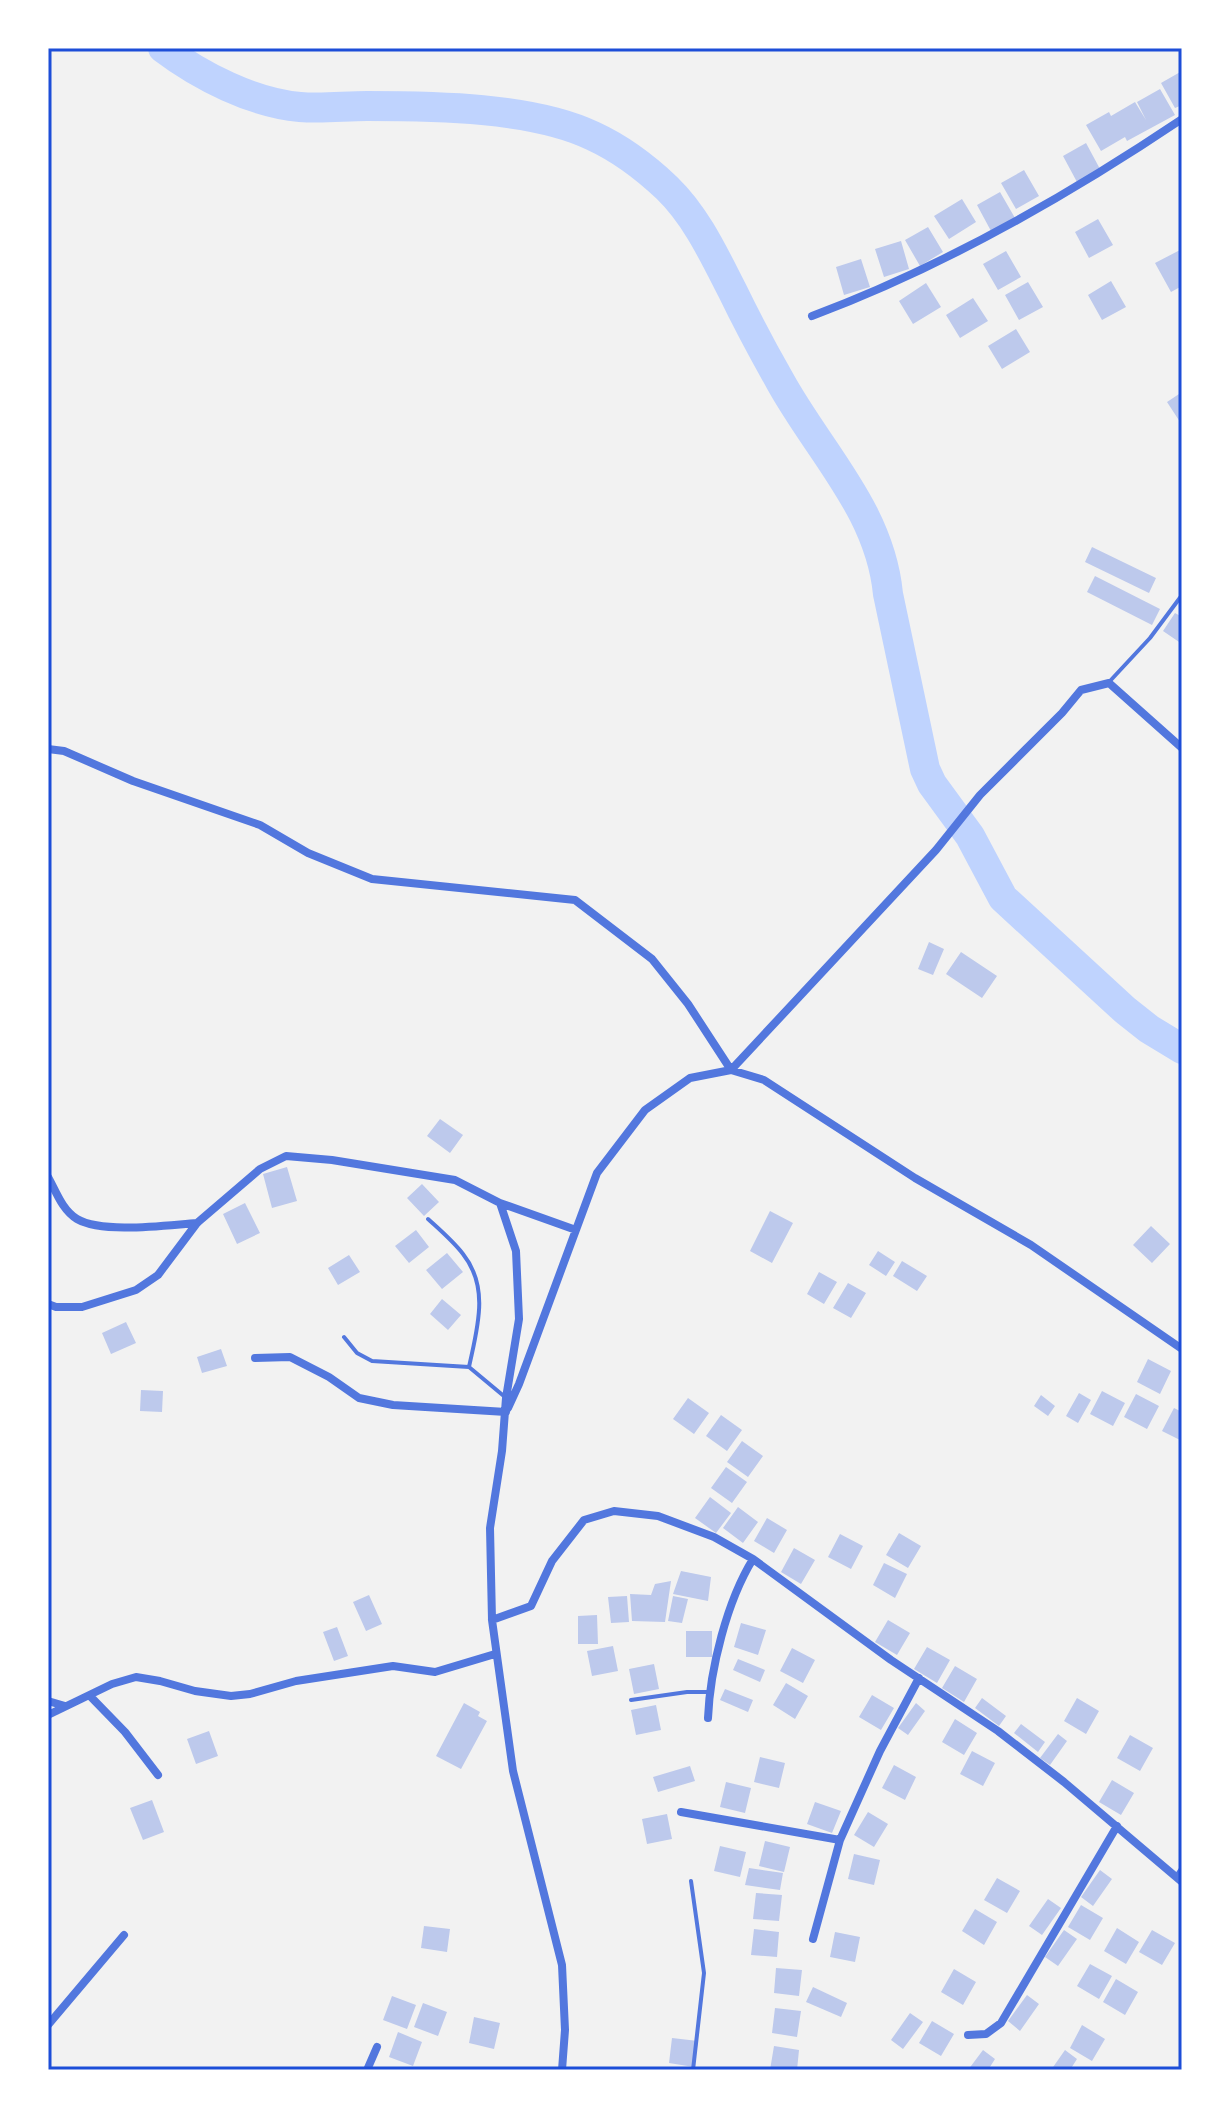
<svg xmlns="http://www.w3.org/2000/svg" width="1230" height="2118" font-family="Commissioner,sans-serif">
	<rect width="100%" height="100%" fill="#f2f2f2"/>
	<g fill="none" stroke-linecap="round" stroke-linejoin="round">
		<path stroke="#bfd3fe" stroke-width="30" d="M 163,48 C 200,76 253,103 300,107 C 322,109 345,106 367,106 C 434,106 533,107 593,136 C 619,148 646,168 667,188 C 696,216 714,255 732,290 C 747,321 763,351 780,381 C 819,452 880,510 888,594 L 925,769 L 932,784 L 970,836 L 1003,898 L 1125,1010 L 1149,1029 L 1182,1049"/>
	</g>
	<path fill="#bdc9ec" d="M 1182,71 L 1182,105 L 1175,108 L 1161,83 Z
		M 1160,89 L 1175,115 L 1127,141 L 1125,137 L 1101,151 L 1086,125 L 1109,112 L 1111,116 L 1135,102 L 1146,120 L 1137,102 Z
		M 1086,143 L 1100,169 L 1077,182 L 1063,156 Z
		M 1024,170 L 1039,196 L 1016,209 L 1001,183 Z
		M 1000,192 L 1015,218 L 991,231 L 977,205 Z
		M 962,199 L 976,222 L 949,239 L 934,216 Z
		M 1098,219 L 1113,245 L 1089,258 L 1075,232 Z
		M 928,227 L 943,252 L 920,266 L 905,240 Z
		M 901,241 L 909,269 L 884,277 L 875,249 Z
		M 1180,250 L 1182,286 L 1171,292 L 1155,263 Z
		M 1006,251 L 1021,277 L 998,290 L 983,264 Z
		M 861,259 L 870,287 L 844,295 L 836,267 Z
		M 1111,281 L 1126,307 L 1102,320 L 1088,295 Z
		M 1028,282 L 1043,307 L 1019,320 L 1005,295 Z
		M 926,283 L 941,307 L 913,324 L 899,301 Z
		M 973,298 L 988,321 L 960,338 L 946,315 Z
		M 1016,329 L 1030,352 L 1002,369 L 988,346 Z
		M 1182,392 L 1182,425 L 1167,402 Z
		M 1092,547 L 1156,578 L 1149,593 L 1085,562 Z
		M 1095,576 L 1160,609 L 1152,625 L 1087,592 Z
		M 1175,613 L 1182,617 L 1182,644 L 1163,631 Z
		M 929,942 L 944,949 L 933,975 L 918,969 Z
		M 961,952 L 997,976 L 982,998 L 946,974 Z
		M 440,1119 L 463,1135 L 450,1153 L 427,1136 Z
		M 287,1167 L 297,1201 L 272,1208 L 263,1174 Z
		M 422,1184 L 439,1202 L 424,1216 L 407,1198 Z
		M 245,1203 L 260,1233 L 237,1244 L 223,1214 Z
		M 770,1211 L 793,1223 L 772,1263 L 750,1251 Z
		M 1151,1226 L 1170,1244 L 1152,1263 L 1133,1245 Z
		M 416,1230 L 429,1247 L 409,1263 L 395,1246 Z
		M 878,1251 L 895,1262 L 886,1276 L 869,1265 Z
		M 447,1253 L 463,1272 L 442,1289 L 426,1270 Z
		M 349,1255 L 360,1272 L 338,1285 L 328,1268 Z
		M 902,1261 L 927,1276 L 917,1291 L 893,1276 Z
		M 819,1272 L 837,1282 L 824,1304 L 807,1294 Z
		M 848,1283 L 866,1293 L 851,1318 L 833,1308 Z
		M 442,1299 L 461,1315 L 448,1330 L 430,1314 Z
		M 126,1322 L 136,1343 L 111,1354 L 102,1333 Z
		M 221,1349 L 227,1366 L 202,1373 L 197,1357 Z
		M 1148,1359 L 1171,1371 L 1160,1394 L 1137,1382 Z
		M 141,1390 L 163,1391 L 162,1412 L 140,1411 Z
		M 1102,1391 L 1125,1403 L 1113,1426 L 1090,1414 Z
		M 1079,1393 L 1091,1400 L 1078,1423 L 1066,1416 Z
		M 1136,1394 L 1159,1406 L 1147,1429 L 1124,1417 Z
		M 1041,1395 L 1055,1406 L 1048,1416 L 1034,1406 Z
		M 688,1398 L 709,1413 L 694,1434 L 673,1419 Z
		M 1174,1408 L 1182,1412 L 1182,1441 L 1162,1431 Z
		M 721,1415 L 742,1430 L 727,1451 L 706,1436 Z
		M 742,1441 L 763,1456 L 748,1477 L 727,1462 Z
		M 726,1467 L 747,1482 L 732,1503 L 711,1488 Z
		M 710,1497 L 731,1513 L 716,1533 L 695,1518 Z
		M 738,1507 L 758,1522 L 743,1543 L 723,1528 Z
		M 767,1518 L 787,1530 L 774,1553 L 754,1541 Z
		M 899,1533 L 921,1546 L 908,1568 L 886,1555 Z
		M 840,1534 L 863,1546 L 851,1569 L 828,1557 Z
		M 794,1548 L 815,1560 L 801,1584 L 781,1572 Z
		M 884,1563 L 907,1574 L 895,1598 L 873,1585 Z
		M 681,1571 L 711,1577 L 708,1601 L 673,1594 Z
		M 671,1581 L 665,1622 L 632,1621 L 630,1594 L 651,1595 L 655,1584 Z
		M 369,1595 L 382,1624 L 366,1631 L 353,1602 Z
		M 627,1596 L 629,1622 L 611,1623 L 608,1597 Z
		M 673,1596 L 688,1599 L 682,1623 L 668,1621 Z
		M 597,1615 L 598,1644 L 578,1644 L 578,1616 Z
		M 888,1620 L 910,1633 L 897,1655 L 875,1642 Z
		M 741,1623 L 766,1630 L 758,1655 L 734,1647 Z
		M 337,1627 L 348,1656 L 334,1661 L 323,1632 Z
		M 686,1631 L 712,1631 L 712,1657 L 686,1657 Z
		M 613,1646 L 618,1671 L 592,1676 L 587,1651 Z
		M 927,1647 L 950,1660 L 937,1683 L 914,1669 Z
		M 792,1648 L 815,1660 L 803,1683 L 780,1671 Z
		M 738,1659 L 765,1670 L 760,1682 L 733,1670 Z
		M 654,1664 L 659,1689 L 634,1694 L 629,1669 Z
		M 955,1666 L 977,1679 L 964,1702 L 942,1688 Z
		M 786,1683 L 808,1696 L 795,1719 L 773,1705 Z
		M 725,1689 L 753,1700 L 748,1712 L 720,1700 Z
		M 872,1695 L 894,1708 L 881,1730 L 859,1717 Z
		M 982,1698 L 1006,1716 L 999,1726 L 975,1708 Z
		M 1077,1698 L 1099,1711 L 1086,1734 L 1064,1721 Z
		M 464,1703 L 480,1712 L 478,1716 L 487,1721 L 461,1769 L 436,1756 Z
		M 916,1703 L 925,1711 L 908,1735 L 898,1728 Z
		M 656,1705 L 661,1730 L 636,1735 L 631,1710 Z
		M 955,1719 L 977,1733 L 964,1755 L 942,1742 Z
		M 1021,1724 L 1045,1742 L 1038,1752 L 1014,1733 Z
		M 209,1731 L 218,1756 L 196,1764 L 187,1739 Z
		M 1058,1734 L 1067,1741 L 1050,1765 L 1040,1758 Z
		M 1130,1735 L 1153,1748 L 1140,1771 L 1117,1758 Z
		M 972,1751 L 995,1763 L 983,1786 L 960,1774 Z
		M 760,1757 L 785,1763 L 779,1788 L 754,1782 Z
		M 894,1765 L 916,1777 L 905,1800 L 882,1788 Z
		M 690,1766 L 695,1781 L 658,1792 L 653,1777 Z
		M 1112,1780 L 1134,1793 L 1121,1815 L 1099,1802 Z
		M 726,1782 L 751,1788 L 745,1813 L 720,1807 Z
		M 152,1800 L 164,1832 L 143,1840 L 130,1808 Z
		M 815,1802 L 841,1811 L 832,1833 L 807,1824 Z
		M 868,1812 L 888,1824 L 874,1847 L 854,1835 Z
		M 667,1814 L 672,1839 L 647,1844 L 642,1819 Z
		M 765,1841 L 790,1847 L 784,1872 L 759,1866 Z
		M 720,1846 L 746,1852 L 740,1877 L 714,1871 Z
		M 854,1854 L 880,1860 L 874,1885 L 848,1879 Z
		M 749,1868 L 783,1873 L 780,1890 L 745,1885 Z
		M 1100,1870 L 1112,1879 L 1093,1906 L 1081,1897 Z
		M 997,1878 L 1020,1891 L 1007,1913 L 984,1900 Z
		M 756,1893 L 782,1895 L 779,1921 L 753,1919 Z
		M 1048,1899 L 1061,1908 L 1042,1935 L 1029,1926 Z
		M 1081,1905 L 1103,1918 L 1090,1940 L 1068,1927 Z
		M 975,1909 L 997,1922 L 984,1945 L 962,1931 Z
		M 424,1926 L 450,1929 L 447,1952 L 421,1948 Z
		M 1117,1928 L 1139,1942 L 1126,1964 L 1104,1951 Z
		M 754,1929 L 779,1932 L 777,1957 L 751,1955 Z
		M 1064,1930 L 1077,1939 L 1058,1966 L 1045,1957 Z
		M 1152,1930 L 1175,1943 L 1162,1965 L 1139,1952 Z
		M 835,1932 L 860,1937 L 855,1962 L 830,1957 Z
		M 1090,1964 L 1112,1976 L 1099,1999 L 1077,1986 Z
		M 776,1968 L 802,1970 L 799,1996 L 774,1993 Z
		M 954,1969 L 976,1982 L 963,2005 L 941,1992 Z
		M 1116,1979 L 1138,1992 L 1125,2015 L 1103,2002 Z
		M 813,1987 L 847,2003 L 841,2017 L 806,2002 Z
		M 1027,1995 L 1039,2004 L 1020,2031 L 1008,2021 Z
		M 392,1996 L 416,2005 L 407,2029 L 383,2020 Z
		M 423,2003 L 447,2012 L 438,2036 L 414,2027 Z
		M 775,2008 L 801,2011 L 797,2037 L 772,2033 Z
		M 910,2013 L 923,2022 L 903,2049 L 891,2040 Z
		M 474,2017 L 500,2023 L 494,2049 L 469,2043 Z
		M 932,2021 L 954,2034 L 941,2056 L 919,2043 Z
		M 1082,2025 L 1105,2039 L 1092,2061 L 1070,2048 Z
		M 398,2032 L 422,2042 L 413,2066 L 389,2057 Z
		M 672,2038 L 698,2041 L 694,2067 L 669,2063 Z
		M 774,2046 L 799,2050 L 797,2070 L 770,2070 Z
		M 983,2050 L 995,2059 L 988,2070 L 968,2070 Z
		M 1065,2050 L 1077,2059 L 1070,2070 L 1051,2070 Z"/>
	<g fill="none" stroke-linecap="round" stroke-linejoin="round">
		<path stroke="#5277de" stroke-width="4" d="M 1110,681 L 1150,638 L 1182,595
			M 428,1219 C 440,1230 453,1241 463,1254 C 490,1288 477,1329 469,1367
			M 344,1337 L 357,1353 L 372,1361 L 469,1367 L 505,1397
			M 631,1700 L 687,1692 L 709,1692
			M 1176,1876 L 1182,1867
			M 691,1881 L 704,1973 L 693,2070"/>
		<path stroke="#5277de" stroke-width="8" d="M 812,316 C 943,267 1066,197 1182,119
			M 48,749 L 64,751 L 133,781 L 260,825 L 308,853 L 372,879 L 575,900 L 652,959 L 688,1004 L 731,1070 L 936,850 L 980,795 L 1062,713 L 1081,690 L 1109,683 L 1182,748
			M 48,1177 C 56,1191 62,1210 77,1219 C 103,1234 167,1225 197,1223
			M 500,1203 L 576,1230
			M 48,1304 L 56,1307 L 82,1307 L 136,1290 L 158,1275 L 197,1223 L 260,1169 L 286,1156 L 332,1160 L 455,1180 L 500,1203 L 516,1251 L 519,1319 L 506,1398 L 502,1451 L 490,1528 L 492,1620 L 513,1771 L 562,1965 L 565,2030 L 562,2070
			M 255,1358 L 290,1357 L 329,1377 L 359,1398 L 393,1405 L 506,1412
			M 508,1408 L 519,1384 L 597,1173 L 645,1110 L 690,1078 L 731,1070 L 764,1080 L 915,1178 L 1031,1245 L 1182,1349
			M 492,1620 L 531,1606 L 552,1561 L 584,1520 L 614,1511 L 658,1516 L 714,1537 L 753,1559 L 891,1660 L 998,1731 L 1064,1782 L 1182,1882
			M 90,1696 L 125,1732 L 158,1775
			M 48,1701 L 65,1706
			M 48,1715 L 112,1684 L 136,1677 L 160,1681 L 195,1691 L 231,1696 L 250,1694 L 296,1681 L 393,1666 L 435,1672 L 495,1654
			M 708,1718 C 710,1669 727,1601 753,1559
			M 681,1812 L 840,1840
			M 813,1939 L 840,1840 L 880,1751 L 919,1678
			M 48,2025 L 124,1935
			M 968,2035 L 986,2034 L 1001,2023 L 1117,1826
			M 367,2070 L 377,2047"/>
	</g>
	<rect width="1230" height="2118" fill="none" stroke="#ffffff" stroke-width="100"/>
	<rect x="50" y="50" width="1130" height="2018" fill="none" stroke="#1d4ed8" stroke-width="3"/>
</svg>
